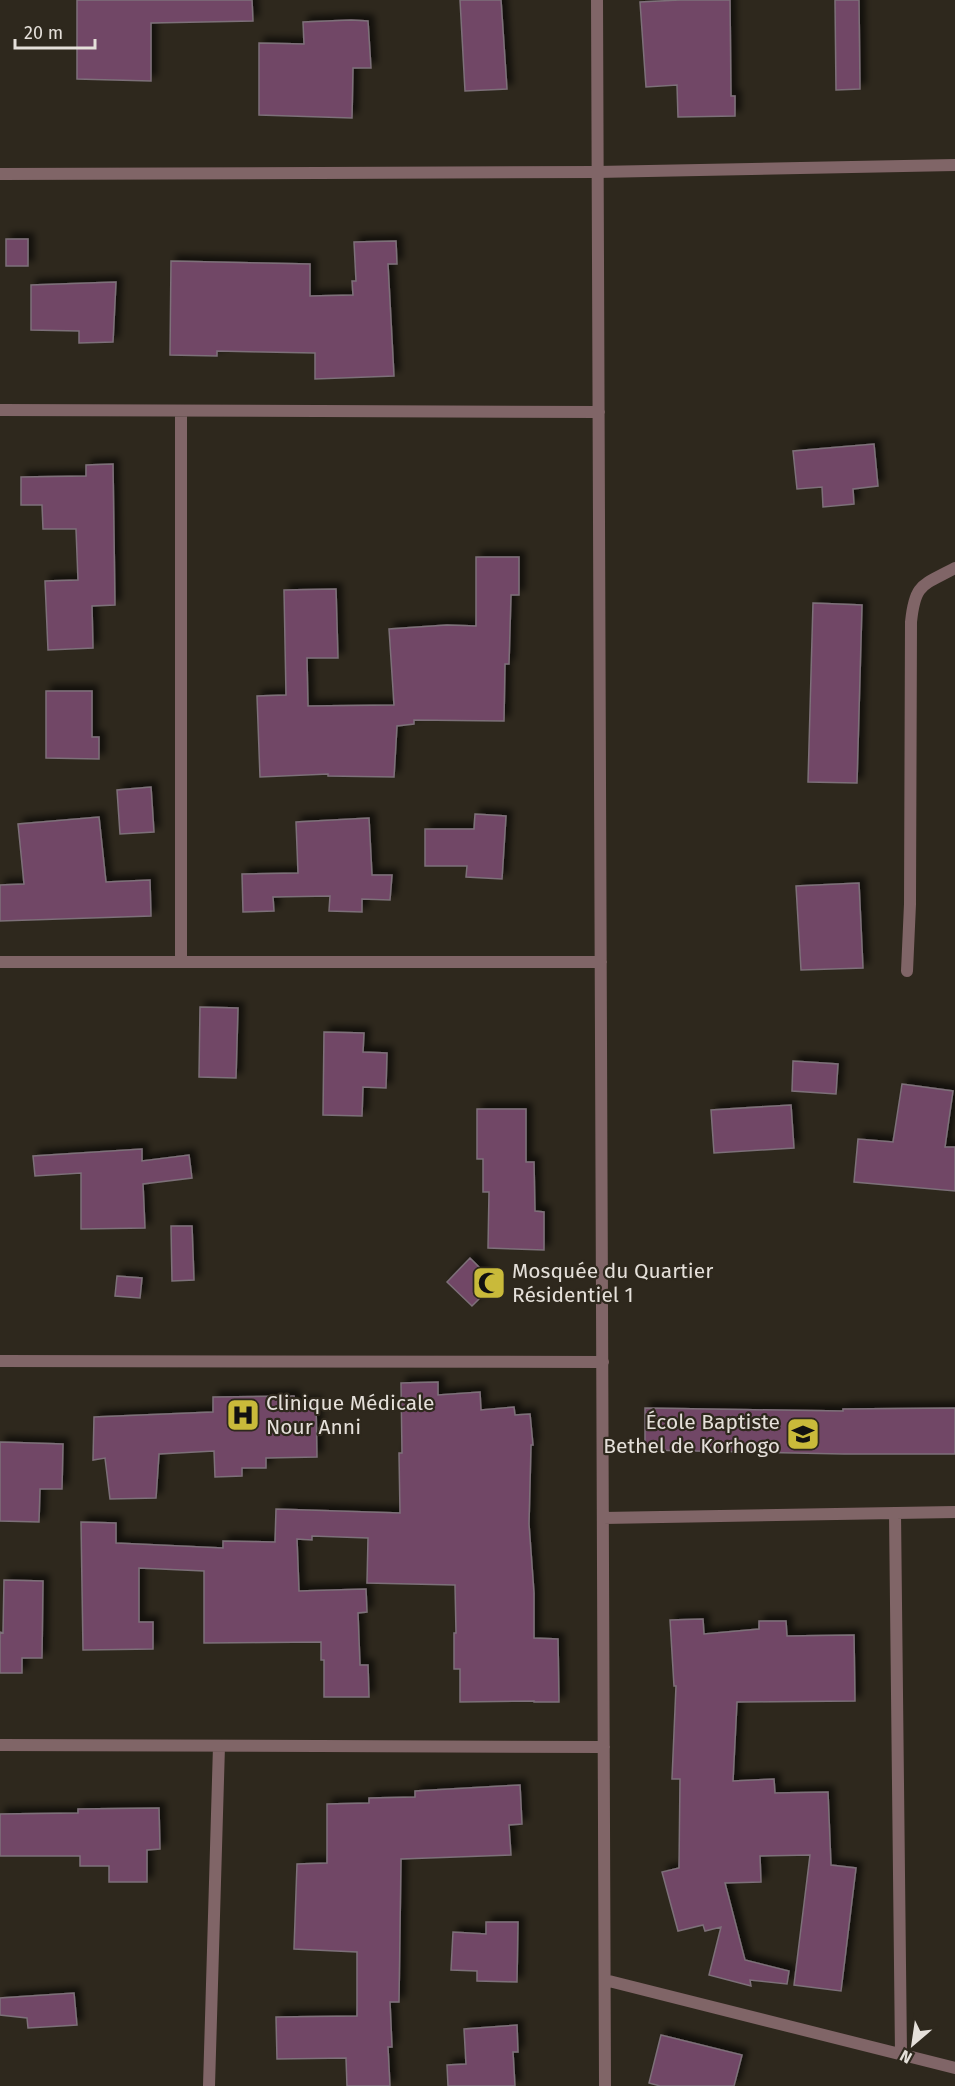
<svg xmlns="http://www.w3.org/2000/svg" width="955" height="2086" font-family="'Fira Sans',sans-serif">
	<defs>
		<filter id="shadow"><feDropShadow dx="5.5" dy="-5.5" stdDeviation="3" flood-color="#0009"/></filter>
	</defs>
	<rect width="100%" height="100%" fill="#2e281d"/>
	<path fill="#714666" stroke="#7d7079" stroke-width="1.5" filter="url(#shadow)" d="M 77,0 L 252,0 L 253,21 L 151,23 L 151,81 L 77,79 Z
		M 460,0 L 501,0 L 507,89 L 465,91 Z
		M 680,0 L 730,0 L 731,96 L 735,96 L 735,116 L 678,117 L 677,85 L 646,87 L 640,2 Z
		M 835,0 L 859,0 L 860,89 L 836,90 Z
		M 351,20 L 368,21 L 371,68 L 353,68 L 352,118 L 259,115 L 259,43 L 304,44 L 303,22 Z
		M 6,239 L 28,239 L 28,266 L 6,266 Z
		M 396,241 L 397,264 L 388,264 L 394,376 L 315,379 L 315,353 L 217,351 L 217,356 L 170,355 L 171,261 L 310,264 L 310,296 L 353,295 L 352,281 L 356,281 L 354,242 Z
		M 116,282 L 113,342 L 79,343 L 79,331 L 31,330 L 31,285 Z
		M 874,444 L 878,486 L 853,489 L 854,504 L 823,507 L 822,487 L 797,489 L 793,451 Z
		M 113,464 L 115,605 L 92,606 L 93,648 L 48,650 L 45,581 L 78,580 L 76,529 L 43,529 L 42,505 L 21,505 L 21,477 L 86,476 L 86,465 Z
		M 476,557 L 519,557 L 519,595 L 511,595 L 509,664 L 505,664 L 504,721 L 414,720 L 414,724 L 397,726 L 394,777 L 328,776 L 328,774 L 260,777 L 257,696 L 286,695 L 284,590 L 336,589 L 338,658 L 307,658 L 308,706 L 394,705 L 389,629 L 447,625 L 476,626 Z
		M 813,603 L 862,605 L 857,783 L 808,782 Z
		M 46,691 L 92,691 L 92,737 L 99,737 L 99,759 L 46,758 Z
		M 151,787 L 154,832 L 120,834 L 117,790 Z
		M 475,814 L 506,816 L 502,879 L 466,877 L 467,866 L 425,866 L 425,829 L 474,829 Z
		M 99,817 L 106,882 L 150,880 L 151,916 L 0,921 L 0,885 L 24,884 L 18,824 Z
		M 369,818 L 372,875 L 392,875 L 390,900 L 362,899 L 362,912 L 329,911 L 330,896 L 273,897 L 274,911 L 243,912 L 242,874 L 298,873 L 296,822 Z
		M 859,883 L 863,968 L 801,970 L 796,886 Z
		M 200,1007 L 238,1008 L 236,1078 L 199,1077 Z
		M 324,1032 L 364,1033 L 363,1052 L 387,1053 L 386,1088 L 363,1087 L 362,1116 L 323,1115 Z
		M 793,1061 L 838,1064 L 836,1094 L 792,1091 Z
		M 902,1084 L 953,1091 L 945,1147 L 955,1147 L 955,1191 L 854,1182 L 858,1139 L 893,1142 Z
		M 791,1105 L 794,1148 L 714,1153 L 711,1110 Z
		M 477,1109 L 526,1109 L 526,1162 L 534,1162 L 535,1211 L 544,1212 L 544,1250 L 488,1248 L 489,1192 L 483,1192 L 483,1159 L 477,1159 Z
		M 142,1149 L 142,1161 L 189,1155 L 192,1178 L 143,1184 L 145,1228 L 81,1229 L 81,1173 L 35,1176 L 33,1156 Z
		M 171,1226 L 192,1226 L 194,1280 L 172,1281 Z
		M 470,1258 L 495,1283 L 472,1306 L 447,1282 Z
		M 117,1276 L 142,1278 L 140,1298 L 115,1296 Z
		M 438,1382 L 438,1395 L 480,1392 L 481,1410 L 514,1407 L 515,1415 L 530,1414 L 533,1445 L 531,1445 L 529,1524 L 534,1593 L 534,1638 L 558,1639 L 559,1702 L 534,1702 L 534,1701 L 460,1702 L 460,1669 L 454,1669 L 454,1633 L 456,1633 L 455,1585 L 367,1583 L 368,1538 L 312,1536 L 312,1540 L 297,1539 L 299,1591 L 366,1589 L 367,1612 L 358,1613 L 360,1665 L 368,1665 L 369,1697 L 324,1697 L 324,1660 L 321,1660 L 321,1642 L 204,1643 L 204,1571 L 139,1568 L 139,1622 L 153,1622 L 153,1649 L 83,1650 L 81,1522 L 116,1523 L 116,1543 L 223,1548 L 223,1541 L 275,1542 L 276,1509 L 400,1513 L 399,1453 L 402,1453 L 401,1383 Z
		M 294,1396 L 294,1403 L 316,1402 L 317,1457 L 266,1458 L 266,1468 L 242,1468 L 242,1476 L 215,1477 L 214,1451 L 159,1454 L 156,1498 L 110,1499 L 105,1458 L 93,1460 L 94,1417 L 213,1412 L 213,1397 Z
		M 645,1408 L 843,1411 L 843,1409 L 955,1408 L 955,1454 L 844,1454 L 645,1450 Z
		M 0,1442 L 63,1444 L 62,1489 L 40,1489 L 39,1522 L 0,1521 Z
		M 4,1580 L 43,1581 L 42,1658 L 22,1658 L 22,1673 L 0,1673 L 0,1632 L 3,1633 Z
		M 703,1619 L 704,1634 L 759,1629 L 759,1621 L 786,1621 L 787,1636 L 854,1635 L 855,1701 L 737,1702 L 733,1781 L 774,1779 L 775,1793 L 828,1792 L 831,1865 L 856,1868 L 841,1991 L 794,1985 L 810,1855 L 760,1856 L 761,1882 L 725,1883 L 745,1960 L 789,1971 L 787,1984 L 750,1980 L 751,1986 L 709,1975 L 721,1927 L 705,1931 L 703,1925 L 678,1931 L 662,1872 L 679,1868 L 680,1779 L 672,1779 L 676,1686 L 674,1686 L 670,1620 Z
		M 520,1785 L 522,1824 L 509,1825 L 511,1855 L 401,1859 L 399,2002 L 390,2002 L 392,2047 L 388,2047 L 390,2086 L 347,2086 L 346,2058 L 277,2059 L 276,2017 L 357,2016 L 357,1952 L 294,1949 L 297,1864 L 327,1863 L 327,1804 L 369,1803 L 369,1798 L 415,1797 L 415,1791 Z
		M 159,1808 L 160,1849 L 147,1850 L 147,1882 L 109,1882 L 109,1866 L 80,1866 L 80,1856 L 0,1856 L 0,1814 L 78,1813 L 78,1809 Z
		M 486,1922 L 518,1922 L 517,1982 L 477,1981 L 477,1971 L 451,1970 L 453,1932 L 486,1934 Z
		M 74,1993 L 77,2025 L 28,2028 L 27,2018 L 0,2015 L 0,1998 Z
		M 517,2025 L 518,2052 L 513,2052 L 515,2086 L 448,2086 L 447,2065 L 466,2064 L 464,2029 Z
		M 661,2035 L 742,2055 L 734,2086 L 660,2086 L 649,2083 Z"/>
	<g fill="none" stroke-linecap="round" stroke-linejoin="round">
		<path stroke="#806567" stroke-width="12" d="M 597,0 L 605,2086
			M 0,410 L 599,412
			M 181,411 L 181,962
			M 0,962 L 601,962
			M 907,971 L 910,904 L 911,622 C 915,583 922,586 955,568
			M 0,1361 L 603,1362
			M 895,1513 L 901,2054
			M 603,1518 L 955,1512
			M 0,1745 L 604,1747
			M 605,1980 L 955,2068
			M 209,2086 L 219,1746"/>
		<path stroke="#806567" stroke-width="12" d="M 0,174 L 597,172 L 955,165"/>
	</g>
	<defs>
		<g id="mosque-square" transform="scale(1.725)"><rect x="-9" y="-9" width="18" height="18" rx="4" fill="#c9ba3a" stroke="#2e281d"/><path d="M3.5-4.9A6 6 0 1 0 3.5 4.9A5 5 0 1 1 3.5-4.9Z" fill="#111"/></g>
		<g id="hospital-square" transform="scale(1.725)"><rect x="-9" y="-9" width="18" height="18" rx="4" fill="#c9ba3a" stroke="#2e281d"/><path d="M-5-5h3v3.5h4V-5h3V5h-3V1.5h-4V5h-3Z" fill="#111"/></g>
		<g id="school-square" transform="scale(1.725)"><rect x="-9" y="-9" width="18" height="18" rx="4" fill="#c9ba3a" stroke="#2e281d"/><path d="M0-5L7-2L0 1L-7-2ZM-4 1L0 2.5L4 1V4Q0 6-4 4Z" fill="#111"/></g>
	</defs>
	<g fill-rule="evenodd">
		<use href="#mosque-square" x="489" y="1283"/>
		<use href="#hospital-square" x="243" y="1415"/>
		<use href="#school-square" x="803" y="1434"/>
	</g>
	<g text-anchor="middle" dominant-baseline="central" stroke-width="4.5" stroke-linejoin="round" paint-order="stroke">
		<g font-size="21" fill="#e5e0da" stroke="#2e281d" text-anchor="start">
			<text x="512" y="1271">Mosquée du Quartier<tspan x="512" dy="24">Résidentiel 1</tspan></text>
			<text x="266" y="1403">Clinique Médicale<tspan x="266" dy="24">Nour Anni</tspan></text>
			<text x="780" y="1422" text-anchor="end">École Baptiste<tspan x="780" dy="24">Bethel de Korhogo</tspan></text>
		</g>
	</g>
	<g transform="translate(913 2044) rotate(209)" stroke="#2e281d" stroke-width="4.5" paint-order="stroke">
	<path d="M0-4.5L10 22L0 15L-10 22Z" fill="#e5e0da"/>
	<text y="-9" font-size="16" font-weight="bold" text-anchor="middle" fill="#e5e0da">N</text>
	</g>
	<path d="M15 39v9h80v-9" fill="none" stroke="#e5e0da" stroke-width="3"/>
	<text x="24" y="39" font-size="18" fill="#e5e0da" stroke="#2e281d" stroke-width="4.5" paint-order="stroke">20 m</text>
</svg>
